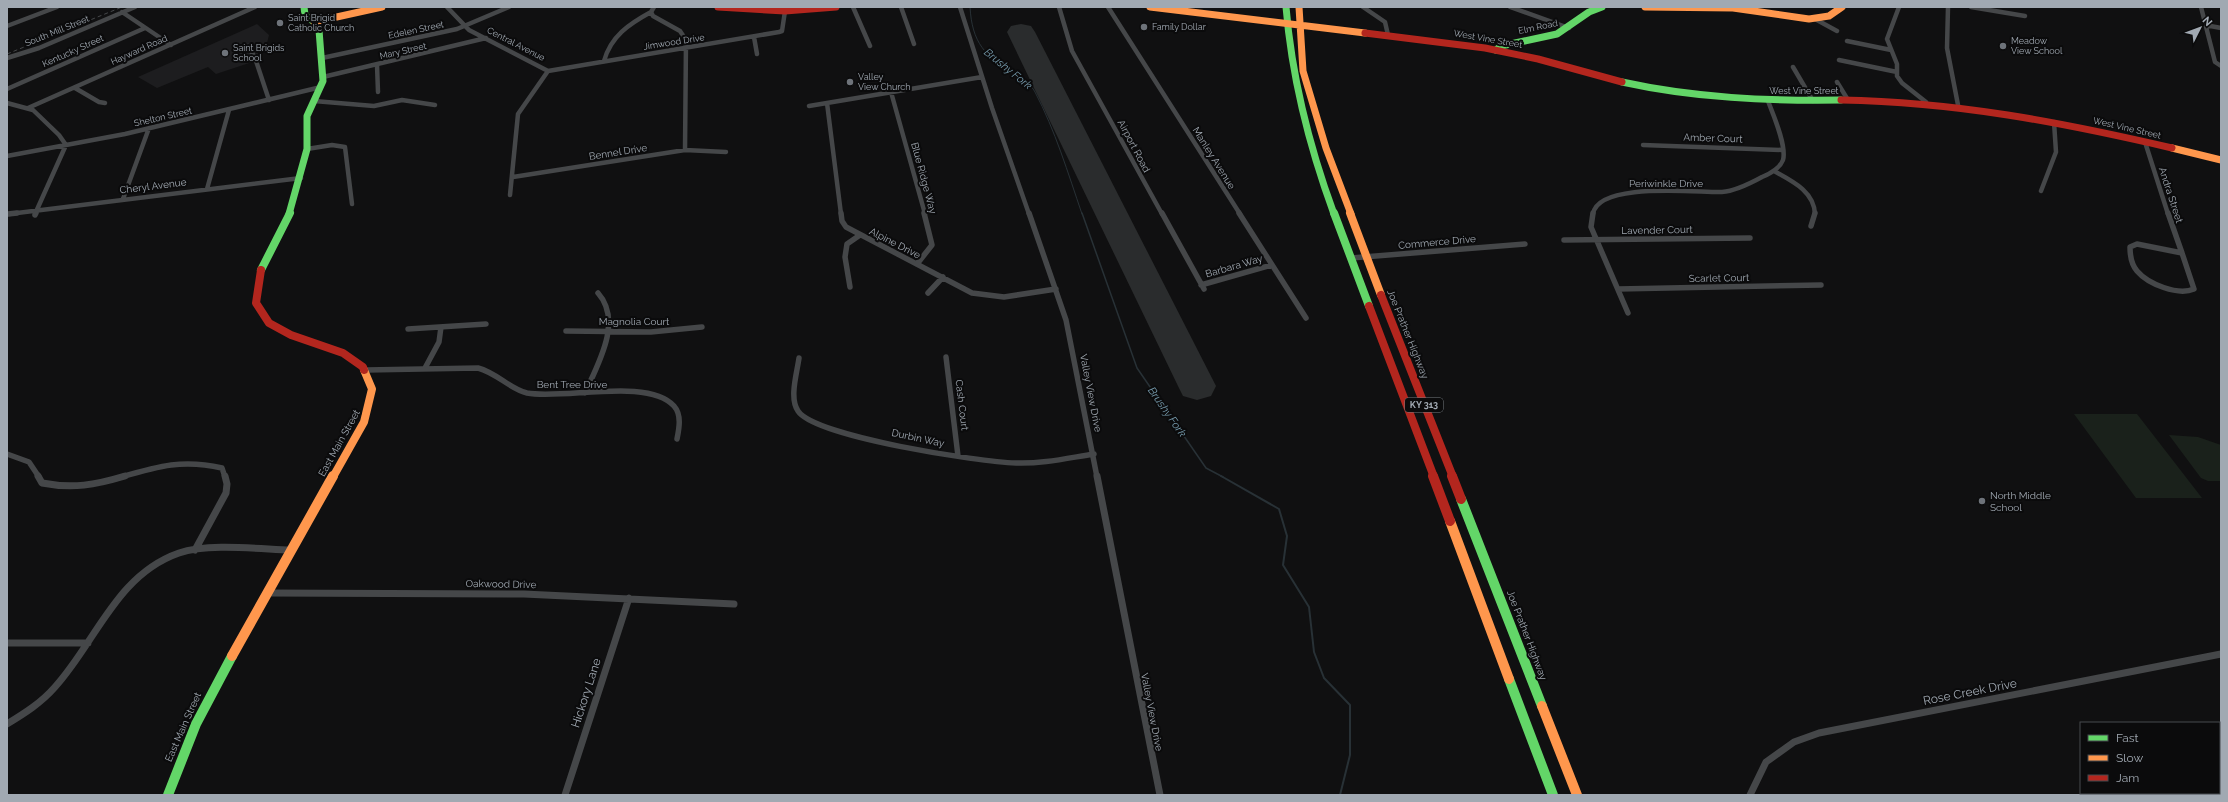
<svg xmlns="http://www.w3.org/2000/svg" width="2228" height="802" font-family="Raleway,sans-serif">
	<rect width="100%" height="100%" fill="#101011"/>
	<path fill="#1d1d1f" d="M 257,24 L 269,35 L 267,43 L 255,48 L 261,59 L 216,74 L 208,67 L 157,88 L 138,77 Z"/>
	<path fill="#1a211b" d="M 2074,414 L 2137,414 L 2202,498 L 2136,498 Z
		M 2169,435 L 2198,437 L 2221,445 L 2221,481 L 2208,481 L 2201,478 Z"/>
	<g fill="none" stroke-linecap="round" stroke-linejoin="round">
		<path stroke="#283136" stroke-width="1" d="M 970,7 C 972,43 985,56 1014,74 C 1021,78 1031,84 1035,92 C 1055,130 1068,173 1082,214"/>
		<path stroke="#283136" stroke-width="1.5" d="M 1082,213 L 1137,368 L 1206,468 L 1223,477"/>
		<path stroke="#283136" stroke-width="2" d="M 1221,476 L 1279,509 L 1287,536 L 1283,565 L 1309,607 L 1314,652 L 1324,678 L 1350,705 L 1350,755 L 1340,795"/>
		<path fill="#2a2c2d" fill-rule="evenodd" d="M 1021,24 L 1031,26 L 1035,32 L 1216,386 L 1211,396 L 1197,400 L 1183,396 L 1178,386 L 1007,32 L 1011,26 Z"/>
		<path stroke="#454749" stroke-width="4.5" d="M 447,7 L 469,30 L 548,71 L 518,114 L 510,195
			M 654,7 L 651,12 L 653,16 L 680,31 L 686,40 L 685,150
			M 853,7 L 870,46
			M 901,7 L 914,44
			M 960,7 L 992,108 L 1029,214
			M 1059,7 L 1072,51 L 1162,214
			M 1108,7 L 1240,214
			M 1363,7 L 1385,22 L 1388,35
			M 1510,7 L 1569,28
			M 1899,7 L 1887,39 L 1897,64 L 1897,76 L 1902,83 L 1926,102
			M 1948,7 L 1947,48 L 1958,105
			M 1971,7 L 2025,16
			M 2201,7 L 2215,62 L 2221,66
			M 122,12 L 171,45
			M 1815,19 L 1837,31
			M 2205,25 L 2221,28
			M 7,26 L 57,7
			M 754,37 L 757,54
			M 1847,41 L 1891,50
			M 248,46 L 255,58 L 269,100
			M 7,58 L 39,48 L 135,7
			M 322,58 L 457,29 L 509,7
			M 1839,60 L 1897,72
			M 604,61 C 611,36 629,24 651,12
			M 377,65 L 378,92
			M 1793,67 L 1813,101
			M 548,71 L 779,32 L 782,31 L 785,11
			M 323,77 L 486,38
			M 1837,82 L 1848,100
			M 75,88 L 99,102 L 105,103
			M 7,89 L 145,28
			M 891,92 L 925,214
			M 314,101 L 374,106 L 402,100 L 435,105
			M 7,103 L 33,110 L 59,135 L 66,145 L 35,214
			M 827,103 L 841,214
			M 809,106 L 982,77
			M 28,108 L 255,7
			M 2145,142 L 2168,214
			M 1643,145 L 1782,150
			M 307,149 L 332,145 L 345,147 L 352,204
			M 7,156 L 125,134 L 321,87
			M 1774,171 C 1792,181 1814,191 1815,214
			M 513,177 L 685,150 L 726,152
			M 207,189 L 229,110
			M 2041,191 L 2056,152 L 2054,122
			M 123,199 L 149,128
			M 9,214 L 301,178
			M 1593,214 C 1598,181 1699,193 1722,192 C 1736,191 1751,183 1762,177 C 1769,174 1780,168 1783,160 C 1787,146 1773,114 1768,101"/>
		<path stroke="#454749" stroke-width="5.5" d="M 841,213 L 842,221 L 846,227 L 972,293 L 1004,297 L 1056,289
			M 1029,213 L 1066,320 L 1097,477
			M 1162,213 L 1204,289
			M 1239,213 L 1306,318
			M 1593,213 L 1591,227 L 1628,313
			M 2168,213 L 2182,253
			M 8,214 L 17,213
			M 35,215 L 36,213
			M 1811,226 L 1815,213
			M 1564,240 L 1750,238
			M 2137,244 L 2182,253 L 2194,289 C 2178,296 2148,284 2137,271 C 2131,264 2130,256 2130,247 Z
			M 1351,258 L 1525,244
			M 917,264 L 932,245 L 924,213
			M 1201,285 L 1272,265
			M 850,287 L 845,257 L 847,244 L 860,235
			M 1618,289 L 1821,285
			M 928,293 L 943,277
			M 408,329 L 486,324
			M 566,331 L 651,332 L 702,327
			M 946,357 L 958,456
			M 799,358 C 797,373 789,398 798,411 C 815,437 980,462 1016,463 C 1042,464 1068,458 1094,454
			M 425,368 L 439,342 L 441,327
			M 366,370 L 478,368 C 497,373 510,389 527,393 C 563,400 648,377 674,406 C 682,415 679,429 677,439
			M 585,393 C 598,364 623,321 598,293
			M 7,454 L 29,462 L 39,477
			M 121,477 C 159,466 183,459 222,468 L 225,477"/>
		<path stroke="#454749" stroke-width="7" d="M 38,476 L 42,483 C 73,489 95,485 125,476
			M 1097,476 L 1160,795
			M 195,550 L 226,493 L 227,484 L 225,476
			M 267,593 L 524,594 L 734,604
			M 8,643 L 88,643
			M 7,724 C 25,713 41,703 55,687 C 96,642 116,575 179,553 C 208,543 259,549 291,550
			M 565,795 L 629,598
			M 1750,795 L 1766,762 L 1794,742 L 1819,733 L 2221,654"/>
		<path stroke="#63d668" stroke-width="7" d="M 1286,7 C 1292,79 1309,146 1334,214
			M 1496,50 L 1501,46 L 1557,34 L 1589,12 L 1602,7
			M 1622,82 C 1695,98 1767,101 1841,100
			M 289,214 L 307,149 L 307,116 L 323,81 L 319,30 L 314,22 L 305,15 L 304,7"/>
		<path stroke="#63d668" stroke-width="8" d="M 1334,213 L 1369,306
			M 261,270 L 290,213"/>
		<path stroke="#63d668" stroke-width="10" d="M 1461,499 L 1542,706
			M 1509,679 L 1553,795
			M 168,795 L 196,724 L 232,656"/>
		<path stroke="#ff974d" stroke-width="7" d="M 1150,7 L 1365,33
			M 1299,7 L 1303,71 L 1326,148 L 1351,214
			M 1645,7 L 1733,8 L 1809,19 L 1829,16 L 1842,7
			M 314,22 L 382,7
			M 2172,148 L 2221,160"/>
		<path stroke="#ff974d" stroke-width="8" d="M 1350,213 L 1381,295
			M 333,477 L 364,422 L 372,389 L 364,370"/>
		<path stroke="#ff974d" stroke-width="10" d="M 1450,521 L 1509,679
			M 232,656 L 333,476
			M 1542,706 L 1577,795"/>
		<path stroke="#b3261e" stroke-width="7" d="M 718,7 L 785,11 L 836,7
			M 1365,33 L 1485,48 L 1538,59 L 1622,82
			M 1841,100 C 1956,102 2060,122 2172,148"/>
		<path stroke="#b3261e" stroke-width="8" d="M 261,270 L 256,303 L 269,323 L 291,335 L 343,353 L 363,367 L 364,370
			M 1381,295 L 1453,477
			M 1369,306 L 1434,477"/>
		<path stroke="#b3261e" stroke-width="10" d="M 1433,476 L 1450,521
			M 1452,476 L 1461,499"/>
		<path stroke="#454749" stroke-width="1" stroke-dasharray="4 3" stroke-linecap="butt" d="M 7,54 L 122,7"/>
	</g>
	<g fill="#6e737a" stroke="#0b0b0c" stroke-width="1.5">
		<circle cx="280" cy="23" r="4"/>
		<circle cx="1144" cy="27" r="4"/>
		<circle cx="2003" cy="46" r="4"/>
		<circle cx="225" cy="53" r="4"/>
		<circle cx="850" cy="82" r="4"/>
		<circle cx="1982" cy="501" r="4"/>
	</g>
	<g text-anchor="middle" dominant-baseline="central" stroke-width="4" stroke-linejoin="round" paint-order="stroke">
		<g font-size="9" fill="#a1a9b2" stroke="#0b0b0c" text-anchor="start">
			<text x="288" y="18">Saint Brigid<tspan x="288" dy="10">Catholic Church</tspan></text>
			<text x="1152" y="27">Family Dollar</text>
			<text x="2011" y="41">Meadow<tspan x="2011" dy="10">View School</tspan></text>
			<text x="233" y="48">Saint Brigids<tspan x="233" dy="10">School</tspan></text>
			<text x="858" y="77">Valley<tspan x="858" dy="10">View Church</tspan></text>
		</g>
		<g font-size="9" fill="#a1a9b2" stroke="#0b0b0c">
			<text transform="translate(1538 27) rotate(-12)">Elm Road</text>
			<text transform="translate(416 30) rotate(-12)">Edelen Street</text>
			<text transform="translate(57 31) rotate(-22)">South Mill Street</text>
			<text transform="translate(1488 39) rotate(10)">West Vine Street</text>
			<text transform="translate(674 42) rotate(-9)">Jimwood Drive</text>
			<text transform="translate(516 44) rotate(27)">Central Avenue</text>
			<text transform="translate(139 50) rotate(-24)">Hayward Road</text>
			<text transform="translate(73 51) rotate(-24)">Kentucky Street</text>
			<text transform="translate(403 51) rotate(-13)">Mary Street</text>
			<text x="1804" y="91">West Vine Street</text>
			<text transform="translate(163 117) rotate(-13)">Shelton Street</text>
			<text transform="translate(2127 128) rotate(13)">West Vine Street</text>
		</g>
		<rect fill="#0b0b0c" stroke="#747a80" stroke-width="1" x="1405" y="398" width="38" height="14" rx="3"/>
		<g font-size="9" font-weight="bold" fill="#a1a9b2">
			<text x="1424" y="405">KY 313</text>
		</g>
		<g font-size="10" fill="#a1a9b2" stroke="#0b0b0c">
			<text transform="translate(1713 138) rotate(2)">Amber Court</text>
			<text transform="translate(1134 146) rotate(62)">Airport Road</text>
			<text transform="translate(618 152) rotate(-9)">Bennel Drive</text>
			<text transform="translate(1214 158) rotate(58)">Manley Avenue</text>
			<text transform="translate(924 178) rotate(75)">Blue Ridge Way</text>
			<text x="1666" y="183">Periwinkle Drive</text>
			<text transform="translate(153 186) rotate(-7)">Cheryl Avenue</text>
			<text transform="translate(2171 195) rotate(72)">Andra Street</text>
			<text transform="translate(1657 230) rotate(-1)">Lavender Court</text>
			<text transform="translate(1437 242) rotate(-5)">Commerce Drive</text>
			<text transform="translate(895 243) rotate(27)">Alpine Drive</text>
			<text transform="translate(1234 266) rotate(-16)">Barbara Way</text>
			<text transform="translate(1719 278) rotate(-1)">Scarlet Court</text>
			<text x="634" y="321">Magnolia Court</text>
			<text transform="translate(1408 334) rotate(68)">Joe Prather Highway</text>
			<text x="572" y="384">Bent Tree Drive</text>
			<text transform="translate(1091 393) rotate(79)">Valley View Drive</text>
			<text transform="translate(962 405) rotate(83)">Cash Court</text>
			<text transform="translate(918 438) rotate(12)">Durbin Way</text>
			<text transform="translate(339 443) rotate(-61)">East Main Street</text>
			<text transform="translate(501 584) rotate(1)">Oakwood Drive</text>
			<text transform="translate(1527 635) rotate(69)">Joe Prather Highway</text>
			<text transform="translate(1152 712) rotate(79)">Valley View Drive</text>
			<text transform="translate(183 727) rotate(-66)">East Main Street</text>
		</g>
		<g font-size="10" fill="#a1a9b2" stroke="#0b0b0c" text-anchor="start">
			<text x="1990" y="495">North Middle<tspan x="1990" dy="12">School</tspan></text>
		</g>
		<g font-size="11" font-style="italic" fill="#779cae" stroke="#0b0b0c">
			<text transform="translate(1008 69) rotate(39)">Brushy Fork</text>
			<text transform="translate(1167 412) rotate(55)">Brushy Fork</text>
		</g>
		<g font-size="12" fill="#a1a9b2" stroke="#0b0b0c">
			<text transform="translate(1970 692) rotate(-11)">Rose Creek Drive</text>
			<text transform="translate(586 693) rotate(-72)">Hickory Lane</text>
		</g>
	</g>
	<rect width="2228" height="802" fill="none" stroke="#a1a9b2" stroke-width="16"/>
	<rect x="2080" y="722" width="140" height="72" fill="#0b0b0c" stroke="#474a4e"/>
	<rect x="2088" y="735" width="20" height="6" fill="#63d668" stroke="#474a4e"/>
	<text x="2116" y="742" font-size="12" fill="#a1a9b2">Fast</text>
	<rect x="2088" y="755" width="20" height="6" fill="#ff974d" stroke="#474a4e"/>
	<text x="2116" y="762" font-size="12" fill="#a1a9b2">Slow</text>
	<rect x="2088" y="775" width="20" height="6" fill="#b3261e" stroke="#474a4e"/>
	<text x="2116" y="782" font-size="12" fill="#a1a9b2">Jam</text>
	<g transform="translate(2200 28) rotate(48)" stroke="#0b0b0c" stroke-width="3" paint-order="stroke">
	<path d="M0-3L7 15L0 10L-7 15Z" fill="#a1a9b2"/>
	<text y="-6" font-size="11" font-weight="bold" text-anchor="middle" fill="#a1a9b2">N</text>
	</g>
</svg>
